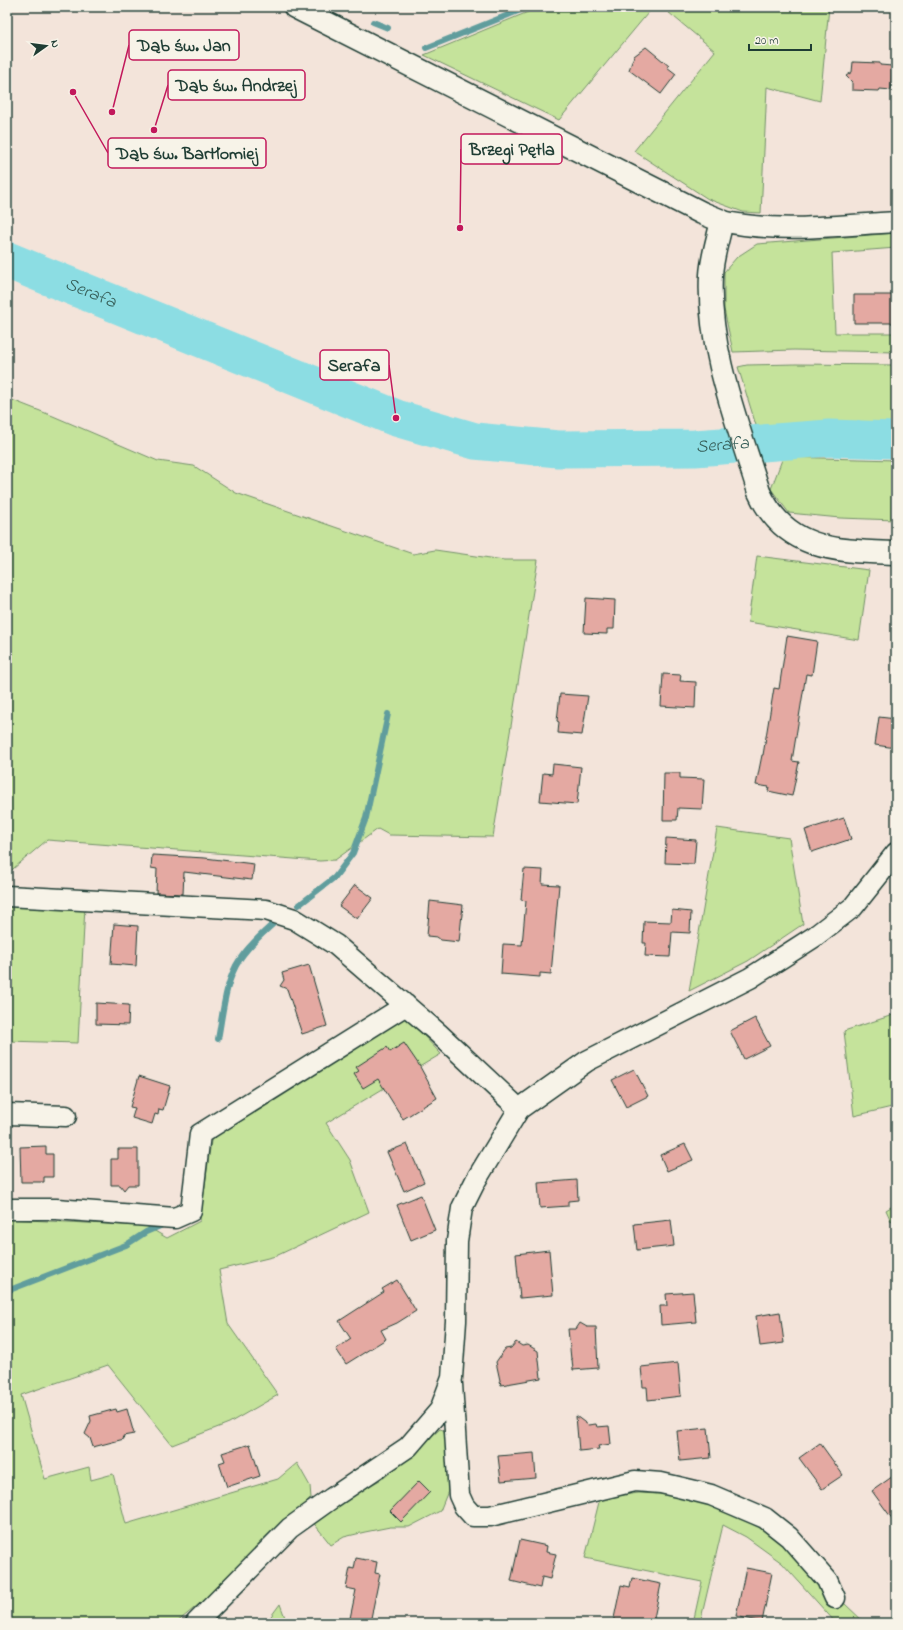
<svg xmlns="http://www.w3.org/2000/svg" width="903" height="1630" font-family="'Indie Flower',sans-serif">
	<rect width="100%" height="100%" fill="#f3e4da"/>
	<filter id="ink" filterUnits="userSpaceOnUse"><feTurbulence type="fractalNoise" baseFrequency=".025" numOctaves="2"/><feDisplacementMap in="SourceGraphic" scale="8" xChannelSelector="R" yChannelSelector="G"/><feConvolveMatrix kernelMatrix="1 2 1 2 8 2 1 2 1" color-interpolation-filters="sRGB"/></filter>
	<g filter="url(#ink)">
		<path fill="#c5e39b" stroke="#729068" d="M 540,7 L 653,7 L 559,120 L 424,55 Z
			M 662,7 L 829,7 L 820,101 L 767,87 L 761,213 L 743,212 L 708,199 L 634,151 L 715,51 Z
			M 896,233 L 896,248 L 832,253 L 835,333 L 896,333 L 896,352 L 794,350 L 733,352 L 724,309 L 724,272 L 737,257 L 757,244 Z
			M 796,364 L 896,365 L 896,425 L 878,423 L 759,435 L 738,367 L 747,365 Z
			M 7,398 L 53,416 L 158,461 L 194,466 L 236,493 L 413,554 L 435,550 L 504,560 L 538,560 L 493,837 L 389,835 L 378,829 L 335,860 L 320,861 L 47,840 L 7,874 Z
			M 783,457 L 896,460 L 896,520 L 840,518 L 789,513 L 771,489 Z
			M 757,556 L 869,570 L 859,640 L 748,622 Z
			M 717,828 L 789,838 L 803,924 L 748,961 L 689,991 Z
			M 7,904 L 85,906 L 78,1043 L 7,1041 Z
			M 896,1014 L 896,1106 L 854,1116 L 844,1031 Z
			M 405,1016 L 441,1054 L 326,1123 L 350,1160 L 369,1212 L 276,1256 L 219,1270 L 228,1324 L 278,1395 L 229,1423 L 172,1445 L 108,1365 L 21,1395 L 45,1479 L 89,1467 L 91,1480 L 113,1474 L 126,1524 L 278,1479 L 297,1463 L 310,1486 L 311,1498 L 227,1581 L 176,1623 L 7,1623 L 7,1219 L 146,1226 L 167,1238 L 200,1221 L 212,1134 Z
			M 896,1204 L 896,1218 L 891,1221 L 886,1210 Z
			M 440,1429 L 446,1431 L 448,1439 L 448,1491 L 440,1511 L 409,1527 L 390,1527 L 365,1532 L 344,1537 L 331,1545 L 312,1521 L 326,1511 L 385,1477 Z
			M 639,1493 L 678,1495 L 724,1509 L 779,1538 L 826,1592 L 844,1603 L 865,1623 L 836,1623 L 782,1563 L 746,1537 L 723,1525 L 700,1623 L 693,1623 L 702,1582 L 585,1558 L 600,1498 Z
			M 280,1604 L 287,1623 L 266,1623 Z"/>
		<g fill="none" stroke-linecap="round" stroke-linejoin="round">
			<path stroke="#609d9d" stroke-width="6" d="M 373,22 L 388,28
				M 426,48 L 528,7
				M 299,905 L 335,877 L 353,853 L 366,818 L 388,714
				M 218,1039 C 223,1013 225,981 240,959 C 249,945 262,934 274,923
				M 7,1291 L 126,1245 L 146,1232 L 165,1224"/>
			<path stroke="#8cdde3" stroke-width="37" id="s1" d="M 7,260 L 396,418 L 475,441 L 558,449 L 695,448 L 829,438 L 896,440"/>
		</g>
		<path fill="#e4a9a2" stroke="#1f3d34" d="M 646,47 L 669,66 L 667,67 L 676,74 L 661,94 L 629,70 L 634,56 Z
			M 853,62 L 880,63 L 880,65 L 892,66 L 891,90 L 880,89 L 879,91 L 852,90 L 852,82 L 846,76 L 852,72 Z
			M 854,295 L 893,295 L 893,299 L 896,299 L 896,323 L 854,323 Z
			M 586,598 L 615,600 L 614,629 L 607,629 L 607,634 L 584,633 Z
			M 787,636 L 817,641 L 812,675 L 806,674 L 792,761 L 799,762 L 792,796 L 768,791 L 769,787 L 756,785 L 762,755 L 763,755 L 774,688 L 779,689 Z
			M 663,674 L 681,675 L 680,681 L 696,682 L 695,708 L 661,706 Z
			M 560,694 L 588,696 L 582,735 L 558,733 L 559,722 L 557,721 Z
			M 879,717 L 896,719 L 896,748 L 875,745 Z
			M 553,764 L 581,767 L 577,804 L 540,801 L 543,773 L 552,774 Z
			M 664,773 L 680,773 L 680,778 L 704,779 L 702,809 L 678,808 L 677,820 L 663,820 Z
			M 844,818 L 851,839 L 812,852 L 805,830 Z
			M 666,838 L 696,840 L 694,864 L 665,863 Z
			M 152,855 L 205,858 L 254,864 L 252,880 L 184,872 L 183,894 L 156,893 L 157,869 L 151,868 Z
			M 524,869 L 543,870 L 542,884 L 559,885 L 551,974 L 540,973 L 540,977 L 501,974 L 503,944 L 522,945 L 526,901 L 521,900 Z
			M 355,885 L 373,898 L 357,919 L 339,906 Z
			M 430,901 L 463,905 L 459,942 L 441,940 L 437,937 L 427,936 Z
			M 672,910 L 691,912 L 690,933 L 672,932 L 670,957 L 645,956 L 646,943 L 643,943 L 644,921 L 671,922 Z
			M 114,924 L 138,926 L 136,966 L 111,964 Z
			M 309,965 L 327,1026 L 302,1034 L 287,989 L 280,986 L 284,980 L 282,973 Z
			M 96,1003 L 129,1005 L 128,1025 L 96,1024 Z
			M 755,1018 L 770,1046 L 744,1059 L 730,1031 Z
			M 404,1043 L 419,1065 L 437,1098 L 403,1119 L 378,1079 L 363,1088 L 354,1074 L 359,1071 L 356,1067 L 387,1047 L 390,1052 Z
			M 634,1069 L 648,1096 L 626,1107 L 612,1080 Z
			M 139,1076 L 170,1086 L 163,1110 L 159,1109 L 158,1115 L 155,1114 L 152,1124 L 132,1118 L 135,1108 L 130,1107 Z
			M 407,1144 L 424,1182 L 404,1191 L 387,1152 Z
			M 685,1144 L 693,1160 L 667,1171 L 660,1155 Z
			M 46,1146 L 46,1154 L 53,1154 L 53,1177 L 44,1177 L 44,1182 L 21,1182 L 20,1147 Z
			M 118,1149 L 138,1149 L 138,1185 L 128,1185 L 124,1190 L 120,1185 L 111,1185 L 111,1159 L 118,1159 Z
			M 577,1180 L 578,1200 L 568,1201 L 568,1206 L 540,1208 L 538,1183 Z
			M 421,1195 L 435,1230 L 411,1240 L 397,1205 Z
			M 671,1220 L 674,1246 L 637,1250 L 634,1224 Z
			M 549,1250 L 553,1295 L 520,1298 L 516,1254 Z
			M 397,1280 L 416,1311 L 397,1323 L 381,1330 L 386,1339 L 346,1364 L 336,1349 L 351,1339 L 339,1321 L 384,1292 L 382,1289 Z
			M 693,1292 L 696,1322 L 661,1325 L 660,1306 L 667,1306 L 666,1294 Z
			M 780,1312 L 784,1343 L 760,1346 L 756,1316 Z
			M 580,1323 L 587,1327 L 596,1327 L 598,1368 L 573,1370 L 572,1359 L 571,1359 L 568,1329 L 576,1329 Z
			M 516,1342 L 522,1346 L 528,1345 L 538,1351 L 541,1378 L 501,1385 L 496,1362 L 505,1349 L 511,1348 Z
			M 678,1363 L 681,1396 L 648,1400 L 647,1387 L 643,1387 L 641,1367 Z
			M 116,1409 L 117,1412 L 127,1409 L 134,1434 L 123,1436 L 124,1439 L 93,1447 L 90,1438 L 85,1434 L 91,1421 L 90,1416 Z
			M 576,1416 L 588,1425 L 596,1424 L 597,1427 L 609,1426 L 611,1444 L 598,1446 L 599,1449 L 579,1451 Z
			M 708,1428 L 711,1458 L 680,1461 L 677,1431 Z
			M 820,1443 L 843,1475 L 822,1489 L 799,1458 Z
			M 250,1444 L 260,1476 L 227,1487 L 219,1463 L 225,1461 L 222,1453 Z
			M 534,1453 L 536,1478 L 501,1481 L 498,1456 Z
			M 896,1474 L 896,1524 L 872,1491 Z
			M 419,1481 L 430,1492 L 401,1522 L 390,1511 Z
			M 520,1540 L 547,1546 L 546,1552 L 556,1554 L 550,1579 L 542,1577 L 540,1588 L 511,1581 Z
			M 356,1558 L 377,1562 L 375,1573 L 380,1574 L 370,1623 L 349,1623 L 356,1590 L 346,1588 L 350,1568 L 354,1569 Z
			M 746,1568 L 772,1573 L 762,1622 L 736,1616 Z
			M 632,1578 L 661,1584 L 653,1623 L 613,1623 L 621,1585 L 630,1587 Z"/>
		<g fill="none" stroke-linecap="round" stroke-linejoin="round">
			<g stroke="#1f3d34" stroke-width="23">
				<path id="street" d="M 722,221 C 779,234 838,225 896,222
					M 7,896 L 266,910 L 294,919 L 336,945 L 438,1033 L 519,1109
					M 7,1114 L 66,1116
					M 7,1209 L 56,1209 L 175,1218 L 191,1211 L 200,1134 L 406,1005
					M 452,1384 L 459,1495 L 464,1506 L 473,1516 L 490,1516 L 635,1481 L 661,1483 L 691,1490 L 711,1495 L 765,1518 L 789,1537 L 827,1580 L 835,1598
					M 196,1623 L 290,1528 L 332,1498 L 408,1447 L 440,1410 L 452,1378 L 456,1321 L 457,1241 L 462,1208 L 476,1180 L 519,1109 L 587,1061 L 750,978 L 814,937 L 853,907 L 896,853"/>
			</g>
			<g stroke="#1f3d34" stroke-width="25">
				<path id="secondary" d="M 295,7 L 702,213 L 722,221 C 718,239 712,257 711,275 C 707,348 738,424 759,492 C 786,552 840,551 896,553"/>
			</g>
			<use href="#street" stroke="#f7f3e8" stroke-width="20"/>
			<use href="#secondary" stroke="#f7f3e8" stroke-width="22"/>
		</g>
	</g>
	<g text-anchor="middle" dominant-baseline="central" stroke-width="4" stroke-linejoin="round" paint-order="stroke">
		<g font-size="18" font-style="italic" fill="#355d57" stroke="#f7f3e8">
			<text stroke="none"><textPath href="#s1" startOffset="90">Serafa</textPath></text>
			<text stroke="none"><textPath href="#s1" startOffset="750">Serafa</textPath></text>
		</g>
	</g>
	<path fill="none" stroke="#c2185b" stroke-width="1.5" d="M112 112L129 45M154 130L168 85M460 228L461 149M73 92L108 153M396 418L389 365"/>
	<g fill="#c2185b" stroke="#f7f3e8" stroke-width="1.5">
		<circle cx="112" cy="112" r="4"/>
		<circle cx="154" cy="130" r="4"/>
		<circle cx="460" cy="228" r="4"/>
		<circle cx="73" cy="92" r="4"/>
		<circle cx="396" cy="418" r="4"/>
	</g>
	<g fill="#f7f3e8" stroke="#c2185b" stroke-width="1.5">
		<rect x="129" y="30" width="110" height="30" rx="4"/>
		<rect x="168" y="70" width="137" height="30" rx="4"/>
		<rect x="461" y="134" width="101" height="30" rx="4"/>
		<rect x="108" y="138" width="158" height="30" rx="4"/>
		<rect x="320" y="350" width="69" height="30" rx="4"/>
	</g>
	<g font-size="18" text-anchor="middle" font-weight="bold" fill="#1f3d34">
		<text x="184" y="51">Dąb św. Jan</text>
		<text x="236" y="91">Dąb św. Andrzej</text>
		<text x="512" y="155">Brzegi Pętla</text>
		<text x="187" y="159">Dąb św. Bartłomiej</text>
		<text x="354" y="371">Serafa</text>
	</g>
	<rect width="903" height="1630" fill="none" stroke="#f7f3e8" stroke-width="24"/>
	<rect x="12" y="12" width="879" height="1606" fill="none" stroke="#1f3d34" stroke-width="1.5" filter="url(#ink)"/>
	<g transform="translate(46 46) rotate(76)" stroke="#f7f3e8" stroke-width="3" paint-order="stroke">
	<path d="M0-3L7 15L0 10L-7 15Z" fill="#1f3d34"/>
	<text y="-6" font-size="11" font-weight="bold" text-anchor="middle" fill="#1f3d34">N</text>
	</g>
	<path d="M749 44v6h62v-6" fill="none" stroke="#1f3d34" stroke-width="2"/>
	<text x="755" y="44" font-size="12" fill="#1f3d34" stroke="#f7f3e8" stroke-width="3" paint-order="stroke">20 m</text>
</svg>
